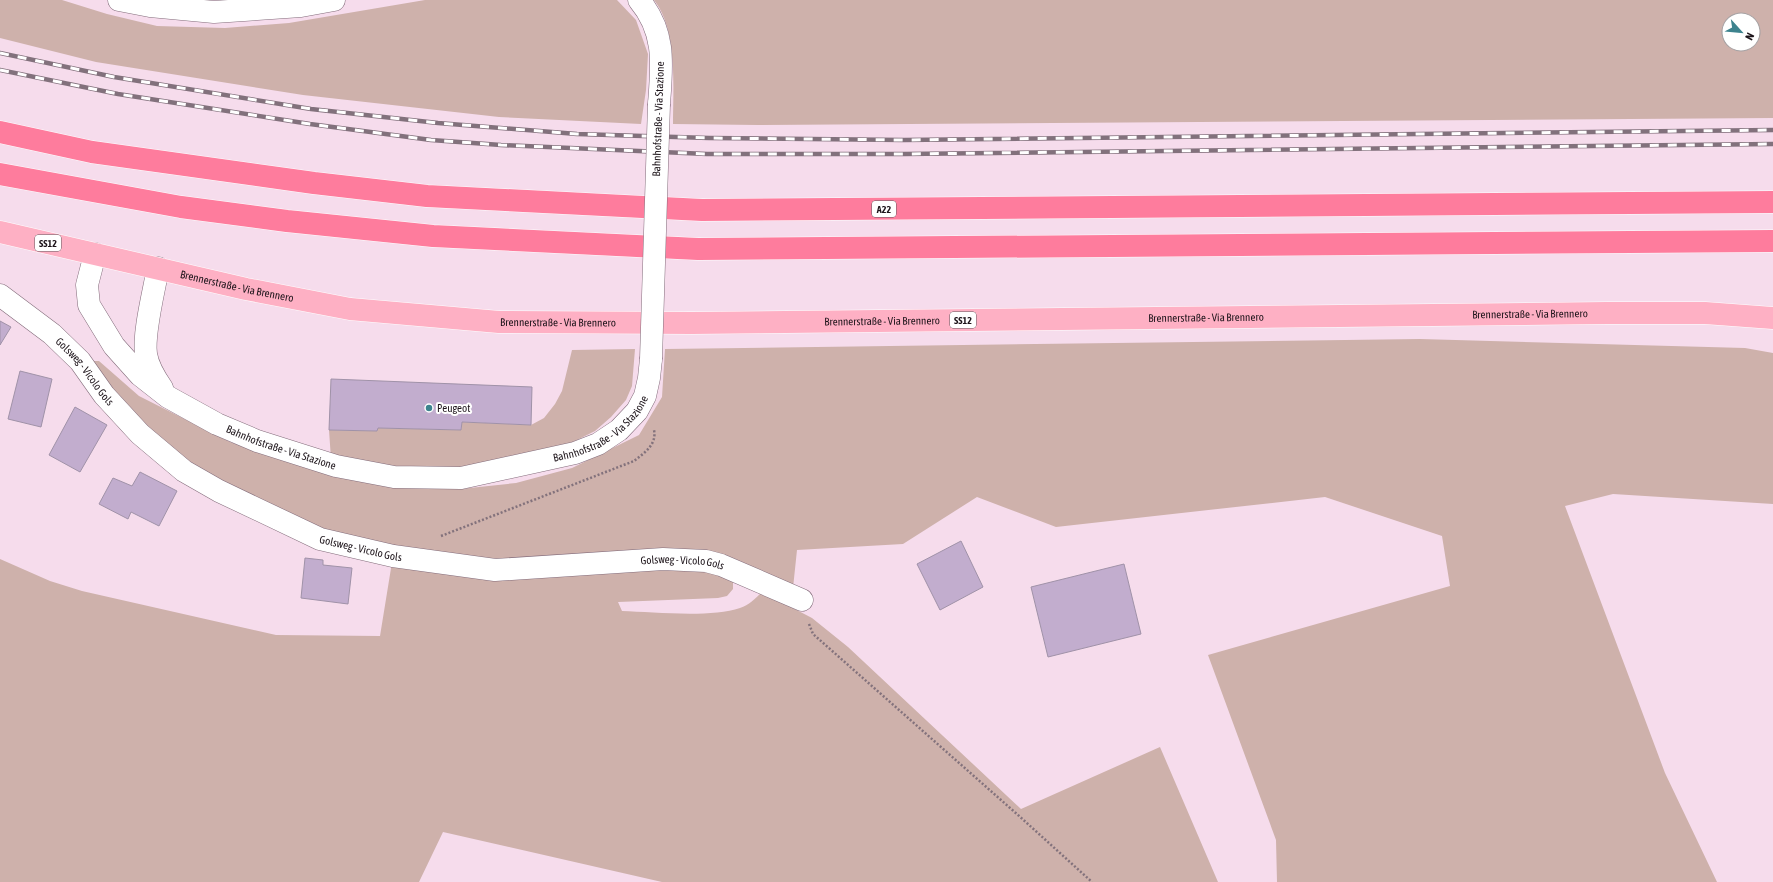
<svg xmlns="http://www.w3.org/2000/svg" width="1773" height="882" font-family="'Asap Condensed',sans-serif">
	<rect width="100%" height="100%" fill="#f6dcec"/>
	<path fill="#ceb1ab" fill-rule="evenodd" d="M 0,0 L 62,0 L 107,14 L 157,26 L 225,28 L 289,23 L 425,0 L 617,0 L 636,20 L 648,54 L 646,90 L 641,124 L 499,117 L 303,95 L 96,62 L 0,38 Z
		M 654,0 L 1773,0 L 1773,118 L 758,125 L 673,124 C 673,88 678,30 654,0 ZM 1729,20 L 1753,20 L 1753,44 L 1729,44 Z
		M 1420,339 L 1745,348 L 1773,353 L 1773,504 L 1613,494 L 1565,506 L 1665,773 L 1717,882 L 1277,882 L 1276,840 L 1208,655 L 1450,586 L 1442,536 L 1325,497 L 1056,527 L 977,497 L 903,544 L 797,550 L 793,588 L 733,582 L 733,589 L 727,596 L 718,598 L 618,602 L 622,611 C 653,612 711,618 740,608 C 749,605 755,599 762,592 L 812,618 L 848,647 L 1021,809 L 1160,747 L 1218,882 L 662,882 L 443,832 L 419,882 L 0,882 L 0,559 L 50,581 L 82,591 L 276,635 L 380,636 L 393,556 L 320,539 L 184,471 L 80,361 L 99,361 L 139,396 L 230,442 L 333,474 L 460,489 L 516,483 L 572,468 L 639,435 L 662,397 L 665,349 Z
		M 635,349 L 632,386 L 626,400 L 611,417 L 595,431 L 569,444 L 457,474 L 331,459 L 329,430 L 377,431 L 378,428 L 461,430 L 462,422 L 531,425 L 544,418 L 555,404 L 562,391 L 572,350 Z"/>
	<path fill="#c2adce" stroke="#a092a8" d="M 0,321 L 11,327 L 0,345 Z
		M 20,371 L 52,379 L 41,427 L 8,419 Z
		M 331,379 L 532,387 L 531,425 L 462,422 L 461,430 L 378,428 L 377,431 L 329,430 Z
		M 75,407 L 107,425 L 80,472 L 49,455 Z
		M 140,472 L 177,491 L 159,526 L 131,512 L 128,519 L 99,504 L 113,478 L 132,486 Z
		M 961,541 L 983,587 L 940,610 L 917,564 Z
		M 305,558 L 323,560 L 323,565 L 352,568 L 348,604 L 301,598 Z
		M 1124,564 L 1141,634 L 1048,657 L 1031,587 Z"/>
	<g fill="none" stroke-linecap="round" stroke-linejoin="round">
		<g stroke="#836c7b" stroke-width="23">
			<g id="street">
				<path d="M 119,0 L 150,6 L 214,12 L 301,6 L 334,0"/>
				<path d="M 639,0 C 666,32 662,65 659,104"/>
				<path id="s1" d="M 95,254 L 87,285 L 89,305 L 114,346 L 140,375 L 168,397 L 217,424 L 257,441 L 336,466 L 394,477 L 461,478 L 575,453 L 598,444 L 619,430 L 637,411 L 645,396 L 649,378 L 651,359"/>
				<path d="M 158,268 C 154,291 143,333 146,354 C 148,367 155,378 162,388"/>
				<path id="s2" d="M 0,295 L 52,334 L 80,361 L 104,395 L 140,434 L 184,471 L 219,491 L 320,539 L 393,556 L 495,570 L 663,559 L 706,561 L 721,565 L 802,600"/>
			</g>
		</g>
		<g stroke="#fff" stroke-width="23">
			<g id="primary">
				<path id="s3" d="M 0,232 L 246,289 L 350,309 L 499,322 L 692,323 L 1607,313 L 1705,313 L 1773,318"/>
			</g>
		</g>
		<g stroke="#fff" stroke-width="23">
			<path id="highway" d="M 0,132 L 92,152 L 314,183 L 427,196 L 702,210 L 1773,202
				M 0,174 L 181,207 L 287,221 L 433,236 L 698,249 L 1773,241"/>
		</g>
		<path stroke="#83727c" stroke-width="2.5" stroke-dasharray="2 2" stroke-linecap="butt" d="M 441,536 L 634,461 C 644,453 657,445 654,430
			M 809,624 L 813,634 L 1018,815 L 1092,882"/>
		<use href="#street" stroke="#fff" stroke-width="22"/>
		<use href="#primary" stroke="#feb0c4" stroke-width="22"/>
		<use href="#highway" stroke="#fe7c9d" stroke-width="22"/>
		<g stroke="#82717c" stroke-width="4.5">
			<path id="rail" d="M 0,53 L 114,77 L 311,109 L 438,123 L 577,134 L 709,138 L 904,140 L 1773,130
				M 0,70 L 118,94 L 310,124 L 431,140 L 501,145 L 707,154 L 904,154 L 1773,144"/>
		</g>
		<use href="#rail" stroke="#fff" stroke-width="3" stroke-dasharray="9" stroke-linecap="butt"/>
		<g stroke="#836c7b" stroke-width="23" stroke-linecap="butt">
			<path id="street-bridge" d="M 651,359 L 659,104"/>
		</g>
		<use href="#street-bridge" stroke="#fff" stroke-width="22"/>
	</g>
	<circle fill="#3d838e" stroke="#fff" stroke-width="1.5" cx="429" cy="408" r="4"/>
	<g text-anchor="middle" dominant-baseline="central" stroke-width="4" stroke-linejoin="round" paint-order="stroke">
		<g fill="#fff" stroke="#615a5f" stroke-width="1">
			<rect x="872" y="201" width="24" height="16" rx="3"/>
			<rect x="35" y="235" width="26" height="16" rx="3"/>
			<rect x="950" y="312" width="26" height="16" rx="3"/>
		</g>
		<g font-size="10" font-weight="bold" fill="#1d141a">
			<text x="884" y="209">A22</text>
			<text x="48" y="243">SS12</text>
			<text x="963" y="320">SS12</text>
		</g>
		<g font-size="11" fill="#1d141a" stroke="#fff">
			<text transform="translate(658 119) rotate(-88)">Bahnhofstraße - Via Stazione</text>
			<text stroke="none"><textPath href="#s3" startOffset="243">Brennerstraße - Via Brennero</textPath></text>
			<text stroke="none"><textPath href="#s3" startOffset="1539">Brennerstraße - Via Brennero</textPath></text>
			<text stroke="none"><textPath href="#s3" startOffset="1215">Brennerstraße - Via Brennero</textPath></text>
			<text stroke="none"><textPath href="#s3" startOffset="891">Brennerstraße - Via Brennero</textPath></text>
			<text stroke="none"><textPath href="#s3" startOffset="567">Brennerstraße - Via Brennero</textPath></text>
			<text stroke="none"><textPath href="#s2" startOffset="115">Golsweg - Vicolo Gols</textPath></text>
			<text stroke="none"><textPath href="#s1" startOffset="635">Bahnhofstraße - Via Stazione</textPath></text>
			<text stroke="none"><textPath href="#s1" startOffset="299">Bahnhofstraße - Via Stazione</textPath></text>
			<text stroke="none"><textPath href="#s2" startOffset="450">Golsweg - Vicolo Gols</textPath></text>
			<text stroke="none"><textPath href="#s2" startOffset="774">Golsweg - Vicolo Gols</textPath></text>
		</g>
		<g font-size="11" fill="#1d141a" stroke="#fff" text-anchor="start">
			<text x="437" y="408">Peugeot</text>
		</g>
	</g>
	<g transform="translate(1741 32) rotate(117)"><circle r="19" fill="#ffffff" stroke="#a5a1a3"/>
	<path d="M0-3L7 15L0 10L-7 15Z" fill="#3d838e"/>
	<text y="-6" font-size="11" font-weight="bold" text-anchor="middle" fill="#1d141a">N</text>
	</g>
</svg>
